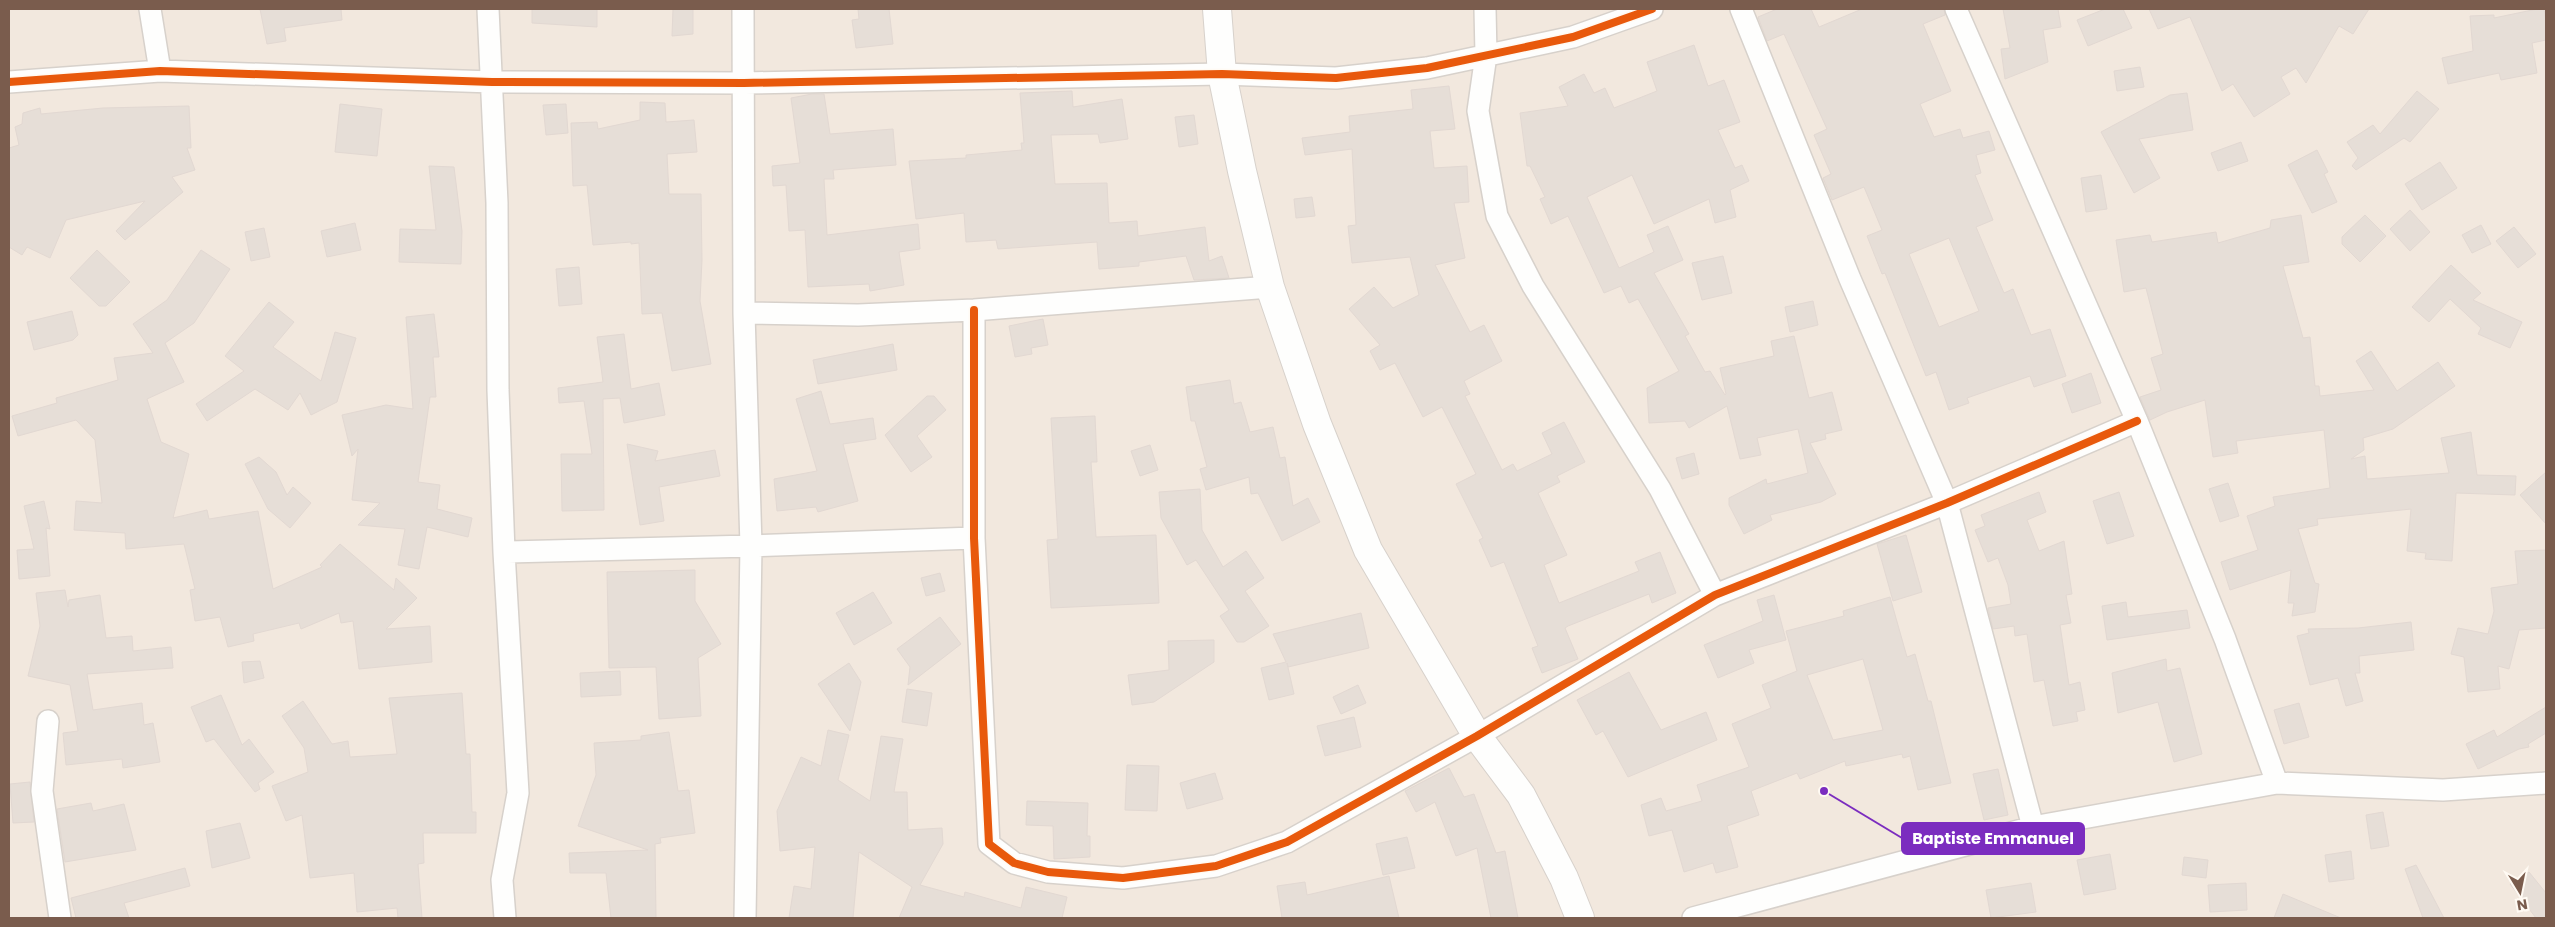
<svg xmlns="http://www.w3.org/2000/svg" width="2555" height="927" font-family="Poppins,sans-serif">
	<rect width="100%" height="100%" fill="#f9f5f0"/>
	<path fill="#f2e8de" d="M 9,9 L 2546,9 L 2546,918 L 9,918 Z"/>
	<path fill="#e6ded7" stroke="#e2d8d2" fill-rule="evenodd" d="M 260,9 L 341,9 L 342,20 L 284,28 L 286,41 L 267,44 Z
		M 532,9 L 597,9 L 597,27 L 532,23 Z
		M 673,9 L 693,9 L 693,34 L 672,36 Z
		M 858,9 L 889,9 L 893,44 L 856,48 L 852,20 L 859,19 Z
		M 1777,9 L 1811,9 L 1819,27 L 1862,9 L 1944,9 L 1945,15 L 1923,24 L 1951,91 L 1920,104 L 1934,137 L 1960,129 L 1963,138 L 1989,131 L 1995,150 L 1976,155 L 1981,173 L 1975,175 L 1993,220 L 1976,227 L 2004,293 L 2013,289 L 2031,335 L 2050,329 L 2066,376 L 2034,387 L 2030,376 L 1967,398 L 1969,403 L 1949,410 L 1936,372 L 1926,376 L 1885,273 L 1882,274 L 1867,236 L 1882,230 L 1864,187 L 1832,200 L 1823,178 L 1831,174 L 1814,135 L 1827,129 L 1784,34 L 1767,41 L 1758,17 ZM 1949,238 L 1979,311 L 1939,327 L 1909,254 Z
		M 2003,9 L 2058,9 L 2061,27 L 2043,30 L 2048,62 L 2005,79 L 2001,49 L 2010,48 Z
		M 2105,9 L 2123,9 L 2132,28 L 2088,46 L 2077,20 Z
		M 2149,9 L 2369,9 L 2353,34 L 2339,26 L 2306,83 L 2296,68 L 2281,77 L 2290,94 L 2254,117 L 2233,84 L 2222,91 L 2190,17 L 2158,29 Z
		M 2537,9 L 2544,9 L 2546,21 L 2546,40 L 2532,43 L 2537,73 L 2501,80 L 2499,73 L 2448,84 L 2442,58 L 2473,51 L 2470,16 L 2494,15 L 2494,18 Z
		M 1694,45 L 1708,86 L 1724,80 L 1740,122 L 1718,130 L 1735,168 L 1742,165 L 1749,181 L 1730,190 L 1736,217 L 1715,223 L 1709,199 L 1654,224 L 1632,175 L 1587,197 L 1619,268 L 1654,252 L 1647,235 L 1668,226 L 1683,260 L 1654,273 L 1689,334 L 1685,336 L 1705,372 L 1710,371 L 1725,395 L 1726,394 L 1720,368 L 1774,356 L 1771,341 L 1794,336 L 1809,398 L 1832,392 L 1842,430 L 1825,434 L 1826,439 L 1810,443 L 1836,494 L 1821,502 L 1770,515 L 1772,520 L 1744,534 L 1729,505 L 1729,498 L 1766,479 L 1767,484 L 1808,473 L 1798,429 L 1757,438 L 1761,455 L 1740,459 L 1727,406 L 1689,428 L 1685,421 L 1649,423 L 1647,388 L 1679,371 L 1638,299 L 1629,303 L 1621,286 L 1604,293 L 1568,216 L 1551,224 L 1540,199 L 1545,197 L 1530,166 L 1527,166 L 1520,113 L 1568,106 L 1559,87 L 1584,74 L 1594,93 L 1605,88 L 1614,108 L 1657,91 L 1647,62 Z
		M 2140,67 L 2144,87 L 2117,91 L 2114,71 Z
		M 1449,86 L 1455,129 L 1430,131 L 1434,168 L 1467,166 L 1469,202 L 1454,203 L 1465,258 L 1435,265 L 1470,332 L 1484,325 L 1502,361 L 1464,381 L 1470,394 L 1465,396 L 1502,470 L 1513,464 L 1517,471 L 1552,454 L 1542,433 L 1564,422 L 1585,462 L 1557,476 L 1560,482 L 1538,493 L 1567,555 L 1544,565 L 1559,603 L 1639,571 L 1635,562 L 1660,552 L 1676,593 L 1652,603 L 1649,594 L 1568,626 L 1565,628 L 1578,659 L 1542,673 L 1532,648 L 1538,646 L 1504,562 L 1491,567 L 1479,540 L 1483,538 L 1456,484 L 1476,474 L 1442,407 L 1423,417 L 1395,363 L 1380,370 L 1370,351 L 1380,345 L 1349,309 L 1374,287 L 1393,308 L 1419,295 L 1410,257 L 1352,263 L 1348,226 L 1356,225 L 1352,149 L 1305,155 L 1302,138 L 1350,132 L 1349,116 L 1413,109 L 1411,90 Z
		M 1072,91 L 1073,107 L 1122,99 L 1128,139 L 1100,143 L 1098,134 L 1051,135 L 1055,184 L 1107,183 L 1109,223 L 1137,221 L 1138,236 L 1205,227 L 1209,261 L 1222,256 L 1229,278 L 1194,280 L 1186,256 L 1139,262 L 1139,266 L 1099,269 L 1097,242 L 998,249 L 996,240 L 966,242 L 964,213 L 916,219 L 909,161 L 966,158 L 966,155 L 1022,150 L 1021,143 L 1024,143 L 1020,93 Z
		M 2417,91 L 2439,109 L 2410,142 L 2404,138 L 2356,170 L 2352,166 L 2358,158 L 2347,142 L 2373,125 L 2380,134 Z
		M 2187,93 L 2193,130 L 2139,139 L 2160,178 L 2134,193 L 2101,132 L 2170,95 Z
		M 812,94 L 824,94 L 830,134 L 893,129 L 896,165 L 833,170 L 834,179 L 824,179 L 827,235 L 918,224 L 920,249 L 899,252 L 904,285 L 870,291 L 869,284 L 808,287 L 805,230 L 789,231 L 786,185 L 773,186 L 772,166 L 800,163 L 791,98 Z
		M 640,102 L 665,103 L 666,122 L 694,120 L 697,152 L 667,154 L 669,194 L 701,194 L 702,260 L 700,301 L 711,364 L 672,371 L 662,313 L 642,314 L 639,243 L 631,244 L 631,242 L 593,245 L 587,185 L 573,186 L 571,123 L 597,122 L 598,129 L 640,120 Z
		M 340,104 L 382,109 L 377,156 L 335,152 Z
		M 566,104 L 568,133 L 546,135 L 543,105 Z
		M 189,106 L 191,148 L 187,148 L 195,170 L 172,177 L 183,192 L 125,240 L 116,231 L 145,201 L 66,220 L 50,258 L 27,247 L 22,255 L 9,247 L 9,148 L 19,145 L 15,127 L 22,124 L 23,113 L 40,108 L 41,114 L 103,108 Z
		M 1194,115 L 1198,144 L 1179,147 L 1175,117 Z
		M 2241,142 L 2248,161 L 2218,171 L 2211,153 Z
		M 2317,150 L 2328,172 L 2324,174 L 2337,202 L 2312,213 L 2288,165 Z
		M 2440,162 L 2457,188 L 2422,210 L 2405,184 Z
		M 429,166 L 454,167 L 462,231 L 461,264 L 399,262 L 400,229 L 436,230 Z
		M 2101,175 L 2107,209 L 2086,212 L 2081,178 Z
		M 1312,197 L 1315,216 L 1296,218 L 1294,199 Z
		M 2410,210 L 2430,232 L 2410,251 L 2390,229 Z
		M 2301,215 L 2309,262 L 2283,266 L 2303,338 L 2310,337 L 2315,386 L 2319,386 L 2320,396 L 2374,390 L 2356,361 L 2371,351 L 2397,391 L 2438,362 L 2455,386 L 2393,429 L 2363,438 L 2364,450 L 2351,459 L 2365,456 L 2367,479 L 2449,473 L 2441,438 L 2471,432 L 2477,475 L 2516,476 L 2515,495 L 2456,493 L 2452,561 L 2425,559 L 2426,553 L 2407,551 L 2411,509 L 2317,519 L 2318,525 L 2298,529 L 2315,583 L 2319,584 L 2315,612 L 2292,616 L 2294,603 L 2288,603 L 2291,570 L 2230,590 L 2221,562 L 2258,550 L 2247,516 L 2275,506 L 2273,497 L 2330,488 L 2324,430 L 2236,441 L 2238,453 L 2213,457 L 2205,400 L 2167,412 L 2150,420 L 2140,397 L 2161,390 L 2151,358 L 2163,354 L 2146,288 L 2124,292 L 2116,240 L 2150,235 L 2152,242 L 2216,232 L 2218,243 L 2270,228 L 2271,220 Z
		M 2365,215 L 2386,236 L 2360,262 L 2342,244 L 2342,237 Z
		M 355,223 L 361,250 L 327,257 L 321,231 Z
		M 2481,225 L 2491,244 L 2472,253 L 2462,235 Z
		M 2514,227 L 2536,254 L 2518,268 L 2496,241 Z
		M 264,228 L 270,257 L 251,261 L 245,232 Z
		M 97,250 L 130,282 L 106,306 L 99,306 L 70,278 Z
		M 201,250 L 230,269 L 194,323 L 165,343 L 184,382 L 147,399 L 161,442 L 189,454 L 173,518 L 207,510 L 209,519 L 258,511 L 273,589 L 322,567 L 320,565 L 340,544 L 394,590 L 396,578 L 417,598 L 386,629 L 430,626 L 432,662 L 359,669 L 353,621 L 341,623 L 339,613 L 301,629 L 299,623 L 253,634 L 254,641 L 228,647 L 220,617 L 195,621 L 190,590 L 195,589 L 184,544 L 126,549 L 125,533 L 74,530 L 76,501 L 102,503 L 95,440 L 76,420 L 18,436 L 12,416 L 57,403 L 56,398 L 118,380 L 114,358 L 153,353 L 133,324 L 167,300 Z
		M 1723,256 L 1732,293 L 1702,300 L 1692,263 Z
		M 2451,265 L 2481,293 L 2473,300 L 2522,322 L 2510,348 L 2478,334 L 2481,328 L 2450,299 L 2429,322 L 2412,307 Z
		M 579,267 L 582,304 L 559,306 L 556,269 Z
		M 1813,301 L 1818,325 L 1790,332 L 1785,307 Z
		M 269,302 L 294,322 L 273,347 L 321,381 L 335,332 L 356,338 L 337,402 L 311,415 L 300,393 L 288,410 L 255,389 L 207,421 L 196,404 L 244,371 L 225,356 Z
		M 72,311 L 78,335 L 73,340 L 34,350 L 27,322 Z
		M 434,314 L 439,357 L 433,357 L 436,397 L 430,397 L 418,482 L 440,485 L 437,509 L 472,518 L 468,537 L 427,527 L 419,569 L 398,565 L 405,529 L 358,525 L 380,503 L 352,500 L 358,449 L 352,456 L 342,415 L 386,405 L 413,409 L 406,317 Z
		M 1043,319 L 1048,345 L 1031,348 L 1032,354 L 1015,357 L 1009,326 Z
		M 624,334 L 631,389 L 659,383 L 665,415 L 624,423 L 620,398 L 603,399 L 604,510 L 562,511 L 561,454 L 592,454 L 584,401 L 559,403 L 558,388 L 603,382 L 597,337 Z
		M 893,344 L 897,370 L 818,384 L 813,360 Z
		M 2091,373 L 2101,403 L 2072,413 L 2062,384 Z
		M 1230,380 L 1234,404 L 1241,402 L 1250,432 L 1273,427 L 1280,458 L 1285,457 L 1293,506 L 1308,498 L 1320,522 L 1282,541 L 1258,493 L 1251,494 L 1249,477 L 1206,490 L 1200,469 L 1207,467 L 1195,421 L 1191,421 L 1186,387 Z
		M 821,391 L 830,424 L 873,418 L 876,439 L 843,444 L 858,501 L 818,512 L 816,507 L 777,511 L 774,479 L 817,471 L 796,399 Z
		M 927,396 L 934,396 L 946,410 L 917,436 L 932,457 L 911,472 L 885,435 Z
		M 1095,416 L 1097,462 L 1091,462 L 1096,537 L 1156,535 L 1159,603 L 1051,608 L 1047,540 L 1058,539 L 1051,418 Z
		M 627,444 L 658,451 L 655,461 L 715,450 L 720,476 L 659,487 L 664,521 L 640,525 Z
		M 1150,445 L 1158,470 L 1140,476 L 1131,451 Z
		M 1694,453 L 1699,474 L 1682,479 L 1676,458 Z
		M 259,457 L 276,472 L 287,495 L 293,487 L 311,503 L 290,528 L 268,509 L 245,464 Z
		M 2546,472 L 2546,524 L 2520,495 Z
		M 2228,483 L 2239,516 L 2220,522 L 2209,489 Z
		M 1200,489 L 1202,530 L 1223,567 L 1246,551 L 1264,578 L 1245,591 L 1269,626 L 1244,642 L 1237,642 L 1220,616 L 1229,610 L 1196,560 L 1187,565 L 1161,518 L 1159,492 Z
		M 2039,492 L 2046,512 L 2027,520 L 2039,551 L 2064,541 L 2072,594 L 2066,595 L 2071,623 L 2060,625 L 2069,685 L 2080,682 L 2085,710 L 2076,712 L 2078,721 L 2053,726 L 2044,680 L 2034,682 L 2027,634 L 2015,636 L 2014,626 L 1993,629 L 1988,608 L 2011,604 L 2008,585 L 1998,558 L 1988,562 L 1975,530 L 1985,526 L 1981,515 Z
		M 2119,492 L 2134,536 L 2107,544 L 2093,501 Z
		M 44,501 L 50,529 L 46,528 L 50,576 L 19,579 L 17,550 L 34,549 L 24,506 Z
		M 1906,535 L 1922,592 L 1893,601 L 1877,544 Z
		M 2546,550 L 2546,628 L 2519,630 L 2509,669 L 2498,666 L 2500,689 L 2468,692 L 2464,657 L 2451,654 L 2458,628 L 2488,634 L 2494,611 L 2491,588 L 2518,584 L 2515,551 Z
		M 695,570 L 695,601 L 721,644 L 698,658 L 701,716 L 659,719 L 656,667 L 609,668 L 607,572 Z
		M 940,573 L 945,591 L 926,596 L 921,578 Z
		M 65,590 L 68,607 L 69,600 L 100,595 L 106,638 L 132,636 L 133,651 L 171,647 L 173,668 L 87,674 L 93,710 L 142,703 L 144,725 L 153,723 L 160,762 L 123,768 L 122,759 L 66,765 L 63,733 L 78,731 L 70,685 L 28,676 L 40,626 L 36,593 Z
		M 873,592 L 892,623 L 854,645 L 836,613 Z
		M 1774,595 L 1786,640 L 1749,650 L 1754,663 L 1718,678 L 1704,645 L 1763,621 L 1757,600 Z
		M 1890,597 L 1907,657 L 1915,654 L 1928,701 L 1931,701 L 1951,783 L 1918,790 L 1910,756 L 1903,758 L 1902,754 L 1846,766 L 1845,761 L 1800,779 L 1797,773 L 1751,791 L 1759,815 L 1727,826 L 1738,867 L 1716,873 L 1713,863 L 1684,872 L 1672,830 L 1649,836 L 1641,805 L 1661,798 L 1666,811 L 1702,801 L 1697,785 L 1749,767 L 1732,724 L 1771,708 L 1762,685 L 1797,671 L 1786,631 L 1844,616 L 1843,611 ZM 1863,659 L 1883,730 L 1833,740 L 1807,675 Z
		M 2126,602 L 2128,617 L 2187,610 L 2190,628 L 2107,640 L 2102,606 Z
		M 1361,613 L 1369,648 L 1288,667 L 1287,663 L 1294,694 L 1269,700 L 1261,668 L 1286,662 L 1273,634 Z
		M 940,617 L 961,644 L 908,685 L 910,667 L 897,649 Z
		M 2411,622 L 2414,650 L 2359,656 L 2360,673 L 2355,673 L 2363,701 L 2346,706 L 2338,678 L 2310,685 L 2297,636 L 2309,633 L 2308,629 L 2358,628 Z
		M 1214,640 L 1214,662 L 1154,702 L 1132,705 L 1128,675 L 1169,670 L 1168,641 Z
		M 2166,659 L 2167,671 L 2180,668 L 2202,754 L 2174,762 L 2158,702 L 2118,713 L 2112,673 Z
		M 260,661 L 264,678 L 244,683 L 242,662 Z
		M 849,663 L 861,682 L 850,731 L 818,684 Z
		M 620,671 L 621,695 L 581,697 L 580,673 Z
		M 1629,672 L 1661,730 L 1706,712 L 1717,740 L 1628,777 L 1603,731 L 1596,735 L 1577,700 Z
		M 1358,685 L 1366,703 L 1341,714 L 1333,697 Z
		M 907,689 L 932,693 L 927,726 L 902,722 Z
		M 462,693 L 466,754 L 470,754 L 472,812 L 476,812 L 476,833 L 423,833 L 424,863 L 418,864 L 422,918 L 398,918 L 397,908 L 357,912 L 354,873 L 310,878 L 302,815 L 286,821 L 272,786 L 308,772 L 304,748 L 282,716 L 303,701 L 332,744 L 348,741 L 350,757 L 397,754 L 389,698 Z
		M 221,695 L 242,745 L 249,739 L 274,772 L 258,783 L 260,789 L 255,792 L 214,739 L 206,742 L 191,707 Z
		M 2299,703 L 2309,737 L 2284,744 L 2274,710 Z
		M 2546,707 L 2546,733 L 2528,744 L 2529,747 L 2519,749 L 2478,769 L 2466,744 L 2494,730 L 2497,737 Z
		M 1354,717 L 1361,747 L 1325,756 L 1317,726 Z
		M 828,730 L 849,735 L 838,780 L 870,801 L 881,736 L 903,739 L 894,792 L 907,792 L 908,830 L 942,828 L 943,844 L 920,885 L 964,897 L 965,892 L 1021,908 L 1026,887 L 1067,897 L 1062,918 L 899,918 L 912,887 L 859,852 L 853,918 L 789,918 L 794,886 L 811,889 L 815,847 L 780,851 L 777,811 L 801,757 L 821,766 Z
		M 669,732 L 678,791 L 689,790 L 695,833 L 660,838 L 661,843 L 655,844 L 656,918 L 611,918 L 606,873 L 570,873 L 569,853 L 648,850 L 578,826 L 596,775 L 594,743 L 641,740 L 641,736 Z
		M 1127,765 L 1159,766 L 1157,811 L 1125,810 Z
		M 1449,768 L 1464,797 L 1474,794 L 1496,853 L 1505,851 L 1518,918 L 1491,918 L 1477,848 L 1456,856 L 1435,802 L 1416,812 L 1405,791 Z
		M 1998,769 L 2008,815 L 1984,820 L 1973,774 Z
		M 1215,773 L 1223,799 L 1187,809 L 1180,783 Z
		M 30,782 L 34,822 L 13,823 L 10,784 Z
		M 1027,801 L 1088,803 L 1087,836 L 1090,836 L 1090,857 L 1054,859 L 1053,826 L 1026,825 Z
		M 91,803 L 93,811 L 124,804 L 136,850 L 65,862 L 57,809 Z
		M 2383,812 L 2389,846 L 2371,849 L 2366,815 Z
		M 240,823 L 250,858 L 212,868 L 206,831 Z
		M 1407,837 L 1415,868 L 1383,875 L 1376,844 Z
		M 2351,851 L 2354,879 L 2329,882 L 2325,855 Z
		M 2110,854 L 2116,889 L 2084,895 L 2077,860 Z
		M 2184,857 L 2208,860 L 2206,878 L 2182,875 Z
		M 2416,865 L 2444,918 L 2423,918 L 2405,869 Z
		M 185,868 L 190,886 L 124,903 L 129,918 L 76,918 L 71,898 Z
		M 2529,872 L 2546,893 L 2546,918 L 2536,918 L 2510,884 Z
		M 1389,876 L 1399,918 L 1282,918 L 1277,886 L 1305,882 L 1307,895 Z
		M 2031,883 L 2036,912 L 1991,918 L 1986,890 Z
		M 2246,883 L 2247,910 L 2210,912 L 2208,885 Z
		M 2283,894 L 2341,918 L 2274,918 Z"/>
	<g fill="none" stroke-linecap="round" stroke-linejoin="round">
		<g stroke="#d7d1cb" stroke-width="24">
			<path id="minor" d="M 150,9 L 160,71
				M 488,9 L 497,203 L 498,390 L 504,552 L 518,793 L 502,880 L 505,918
				M 743,9 L 744,313 L 751,546 L 745,918
				M 1485,9 L 1486,55 L 1478,111 L 1497,216 L 1533,286 L 1660,489 L 1715,595
				M 1741,9 L 1850,279 L 1947,503 L 2033,827
				M 1956,9 L 2137,421 L 2225,639 L 2277,783
				M 9,82 L 160,71 L 492,82 L 744,83 L 1222,74 L 1336,78 L 1427,68 L 1573,37 L 1652,9
				M 974,310 L 974,538 L 989,844 L 1014,863 L 1048,872 L 1123,878 L 1216,866 L 1287,842 L 1477,736 L 1715,595 L 1947,503 L 2137,421
				M 744,313 L 858,315 L 974,310 L 1270,287
				M 504,552 L 751,546 L 974,538
				M 48,721 L 42,791 L 60,918
				M 1693,918 L 2033,827 L 2277,783 L 2443,790 L 2546,783"/>
		</g>
		<g stroke="#d7d1cb" stroke-width="30">
			<path id="tertiary" d="M 1217,9 L 1222,74 L 1242,171 L 1270,287 L 1317,424 L 1368,550 L 1477,736 L 1521,795 L 1564,878 L 1580,918"/>
		</g>
		<use href="#minor" stroke="#fefefd" stroke-width="21"/>
		<use href="#tertiary" stroke="#fefefd" stroke-width="28"/>
		<g stroke="#fffaf3" stroke-width="11">
			<path id="cycleway" d="M 9,82 L 160,71 L 492,82 L 744,83 L 1222,74 L 1336,78 L 1427,68 L 1573,37 L 1652,9
				M 974,310 L 974,538 L 989,844 L 1014,863 L 1048,872 L 1123,878 L 1216,866 L 1287,842 L 1477,736 L 1715,595 L 1947,503 L 2137,421"/>
		</g>
		<use href="#cycleway" stroke="#e8590c" stroke-width="8"/>
	</g>
	<path fill="none" stroke="#7b2cbf" stroke-width="2" d="M1824 791L1902 838"/>
	<circle fill="#7b2cbf" stroke="#fffaf3" stroke-width="2" cx="1824" cy="791" r="5"/>
	<rect fill="#7b2cbf" stroke="#7b2cbf" stroke-width="2" x="1902" y="823" width="182" height="31" rx="5"/>
	<g font-size="16" text-anchor="middle" font-weight="bold" fill="#fff">
		<text x="1993" y="844">Baptiste Emmanuel</text>
	</g>
	<rect width="2555" height="927" fill="none" stroke="#7a5c4d" stroke-width="20"/>
	<g transform="translate(2520 892) rotate(170)" stroke="#fffaf3" stroke-width="4" paint-order="stroke">
	<path d="M0-4L9 19L0 12L-9 19Z" fill="#7a5c4d"/>
	<text y="-8" font-size="14" font-weight="bold" text-anchor="middle" fill="#7a5c4d">N</text>
	</g>
</svg>
